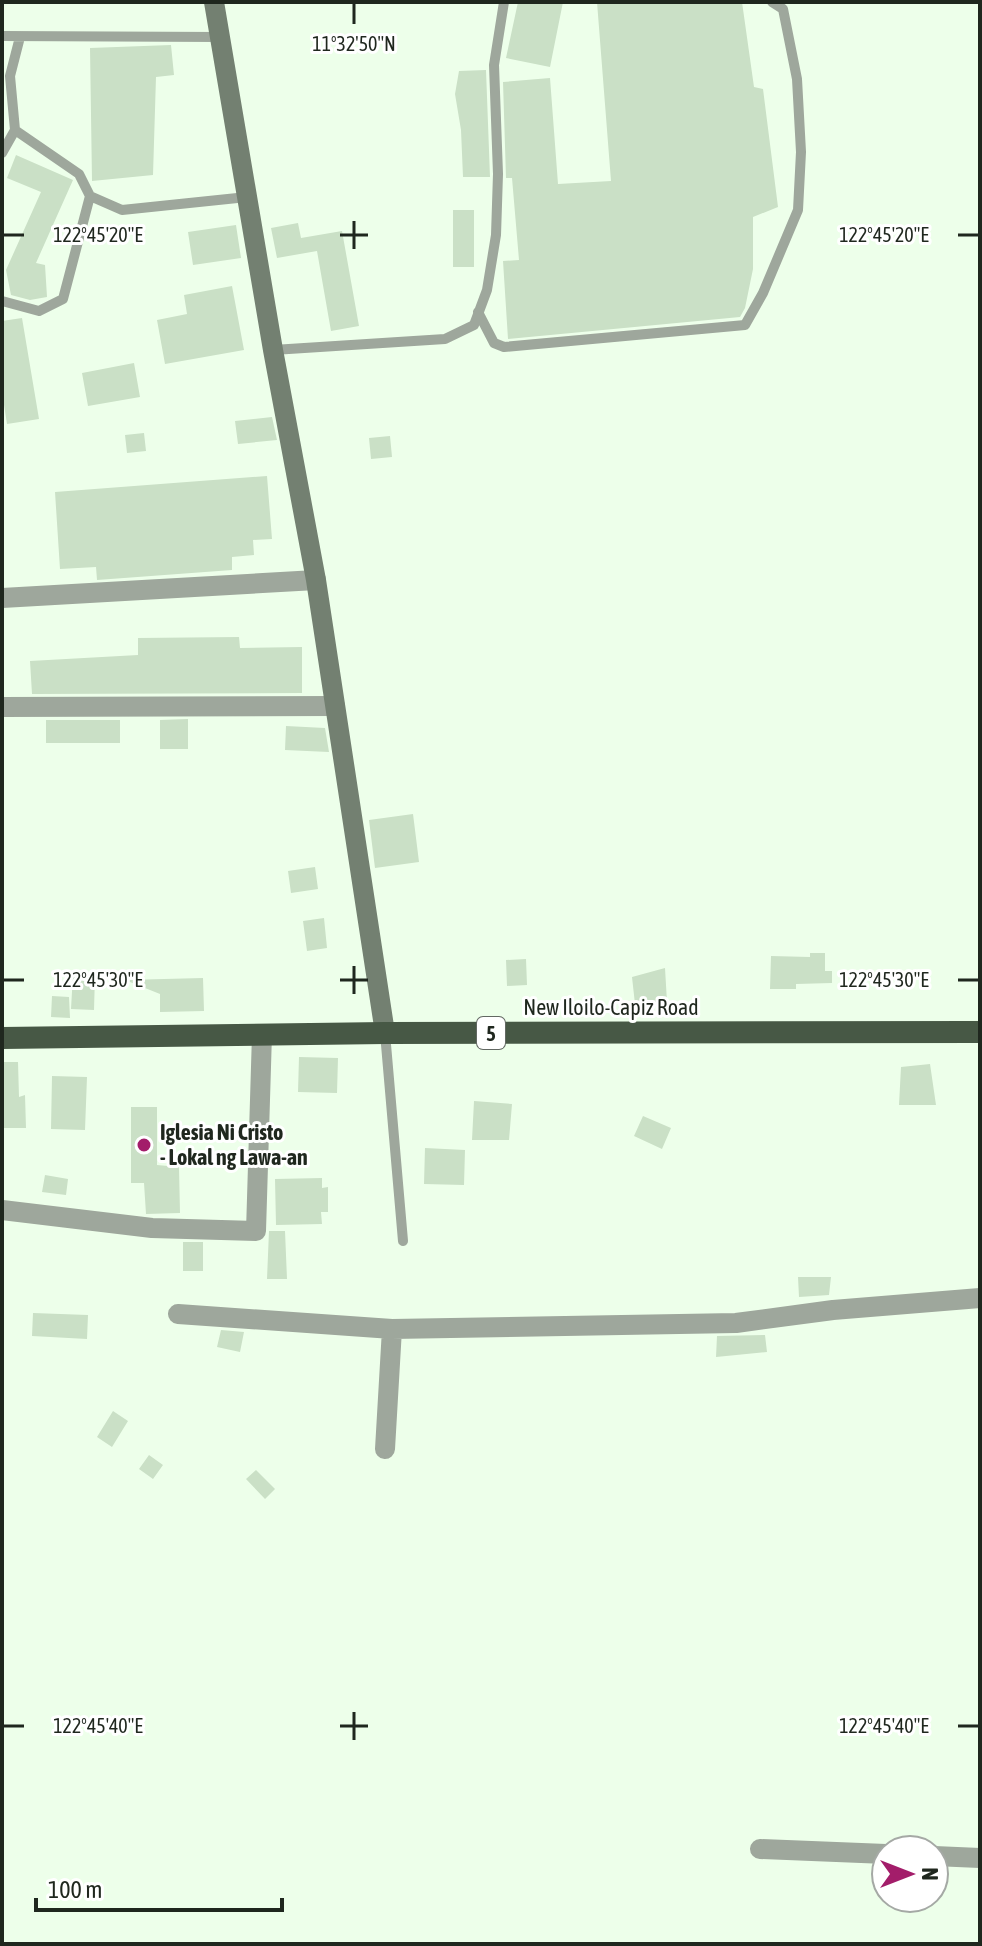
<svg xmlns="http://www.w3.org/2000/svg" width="982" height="1946" font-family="'Asap Condensed',sans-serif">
	<rect width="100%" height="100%" fill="#edffea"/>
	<path fill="#cae0c6" d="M 518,2 L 563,2 L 550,67 L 506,58 Z
		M 597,2 L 742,2 L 754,87 L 763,89 L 778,207 L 753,217 L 753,269 L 745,308 L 740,317 L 508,339 L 503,261 L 519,260 L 512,178 L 506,178 L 503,82 L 550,78 L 558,184 L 611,181 Z
		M 171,45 L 174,75 L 156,77 L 153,175 L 92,181 L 90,48 Z
		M 486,70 L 490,177 L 463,177 L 461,130 L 455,94 L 459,71 Z
		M 16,155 L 73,180 L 36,263 L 45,265 L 47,297 L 30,300 L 11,295 L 6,270 L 41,192 L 7,178 Z
		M 453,210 L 474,210 L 474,267 L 453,267 Z
		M 298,223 L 301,238 L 342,231 L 359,326 L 331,331 L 317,251 L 277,258 L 271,228 Z
		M 236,225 L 241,258 L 193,265 L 188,232 Z
		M 232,286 L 244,350 L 165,364 L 157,320 L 187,314 L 184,295 Z
		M 22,318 L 39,419 L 7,424 L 2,392 L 2,321 Z
		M 134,363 L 140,397 L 88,406 L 82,373 Z
		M 272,417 L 277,440 L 238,444 L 235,421 Z
		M 144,433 L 146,451 L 127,453 L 125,435 Z
		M 390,436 L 392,457 L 371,459 L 369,438 Z
		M 267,476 L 272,539 L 253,540 L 254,555 L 232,557 L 232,570 L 97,580 L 96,567 L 60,569 L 55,492 Z
		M 239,637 L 240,648 L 302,647 L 302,693 L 32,694 L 30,661 L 138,655 L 138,638 Z
		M 188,719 L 188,749 L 160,749 L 160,720 Z
		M 46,720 L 120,720 L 120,743 L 46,743 Z
		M 286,726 L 325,728 L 329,752 L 285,750 Z
		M 413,814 L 419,862 L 375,868 L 369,820 Z
		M 315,867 L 318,889 L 291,893 L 288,871 Z
		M 324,918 L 327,948 L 307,951 L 303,921 Z
		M 810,953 L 825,953 L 825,971 L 832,971 L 832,983 L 796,984 L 796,989 L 770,989 L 771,956 L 810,957 Z
		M 526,959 L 527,985 L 507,986 L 506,960 Z
		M 665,968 L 667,1002 L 635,1004 L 632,977 Z
		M 73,974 L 95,975 L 94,1010 L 71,1009 Z
		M 203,978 L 204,1011 L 160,1012 L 160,994 L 125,980 Z
		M 52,996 L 69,997 L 70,1018 L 51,1017 Z
		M 299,1057 L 338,1058 L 337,1093 L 298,1092 Z
		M 2,1062 L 18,1062 L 19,1097 L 25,1095 L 26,1128 L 2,1128 Z
		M 930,1064 L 936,1105 L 899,1105 L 901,1067 Z
		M 52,1076 L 87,1077 L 85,1130 L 51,1129 Z
		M 474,1101 L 512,1104 L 509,1140 L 472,1140 Z
		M 131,1107 L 157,1107 L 157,1165 L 179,1167 L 180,1213 L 146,1214 L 144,1183 L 131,1183 Z
		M 643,1116 L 671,1128 L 662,1149 L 634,1136 Z
		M 425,1148 L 465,1150 L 464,1185 L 424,1184 Z
		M 45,1175 L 68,1179 L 66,1195 L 42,1192 Z
		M 322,1178 L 322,1188 L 328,1187 L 328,1212 L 321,1212 L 322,1224 L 276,1225 L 275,1179 Z
		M 269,1231 L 285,1231 L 287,1279 L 267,1279 Z
		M 183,1242 L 203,1242 L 203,1271 L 183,1271 Z
		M 798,1277 L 831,1277 L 829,1295 L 799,1297 Z
		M 33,1313 L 88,1315 L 87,1339 L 32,1336 Z
		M 221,1330 L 244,1332 L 240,1352 L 217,1347 Z
		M 765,1335 L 767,1352 L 716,1357 L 717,1336 Z
		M 113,1411 L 128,1421 L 112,1447 L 97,1437 Z
		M 149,1455 L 163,1465 L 153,1479 L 139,1469 Z
		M 256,1470 L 275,1489 L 265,1499 L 246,1479 Z"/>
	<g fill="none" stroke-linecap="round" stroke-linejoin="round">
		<path stroke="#9ea79c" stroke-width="10" d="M 2,36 L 220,37
			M 20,37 L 10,76 L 15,130 L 79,174 L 90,196 L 122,210 L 247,197
			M 2,153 L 15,130
			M 2,301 L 39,311 L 63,299 L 90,196
			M 478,312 L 494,343 L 504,347 L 745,325 L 763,293 L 798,210 L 801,152 L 797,79 L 783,9 L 772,2
			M 273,350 L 445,339 L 474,325 L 487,290 L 496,235 L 498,174 L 494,65 L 504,2
			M 385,1033 L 403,1241"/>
		<path stroke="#9ea79c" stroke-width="20" d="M 2,598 L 316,580
			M 2,707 L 335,706
			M 2,1210 L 152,1228 L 256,1231 L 262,1034
			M 178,1314 L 392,1329 L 736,1323 L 833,1310 L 980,1298
			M 385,1449 L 392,1329
			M 760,1849 L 886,1854
			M 934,1856 L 980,1858"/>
		<path stroke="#738071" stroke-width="20" d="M 214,2 L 273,350 L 316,580 L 385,1033"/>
		<path stroke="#475845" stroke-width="22" d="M 2,1038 L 385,1033 L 980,1032"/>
	</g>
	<path fill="none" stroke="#1f271e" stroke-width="3" d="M 354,4 L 354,24M 354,221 L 354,249M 4,235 L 24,235M 340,235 L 368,235M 958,235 L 978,235M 354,966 L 354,994M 4,980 L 24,980M 340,980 L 368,980M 958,980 L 978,980M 354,1712 L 354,1740M 4,1726 L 24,1726M 340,1726 L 368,1726M 958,1726 L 978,1726"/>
	<circle fill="#a31d6a" stroke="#fff" stroke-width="3" cx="144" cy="1145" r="8"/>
	<g text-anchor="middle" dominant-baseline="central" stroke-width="6" stroke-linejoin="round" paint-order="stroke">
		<rect fill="#fff" stroke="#626862" stroke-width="2" x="477" y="1017" width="28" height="32" rx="6"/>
		<g font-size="20" font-weight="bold" fill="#1f271e">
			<text x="491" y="1033">5</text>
		</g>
		<g font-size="22" fill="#1f271e" stroke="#fff">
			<text x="611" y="1007">New Iloilo-Capiz Road</text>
		</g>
		<g font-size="22" font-weight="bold" fill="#1f271e" stroke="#fff" text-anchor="start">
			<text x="160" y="1132">Iglesia Ni Cristo<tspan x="160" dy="25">- Lokal ng Lawa-an</tspan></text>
		</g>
	</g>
	<g font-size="20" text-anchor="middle" fill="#1f271e" stroke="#fff" stroke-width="6" stroke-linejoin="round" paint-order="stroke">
		<text x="354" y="51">11°32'50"N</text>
		<text x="884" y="242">122°45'20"E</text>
		<text x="98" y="242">122°45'20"E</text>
		<text x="884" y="987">122°45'30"E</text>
		<text x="98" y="987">122°45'30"E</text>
		<text x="884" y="1733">122°45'40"E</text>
		<text x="98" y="1733">122°45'40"E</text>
	</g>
	<rect width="982" height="1946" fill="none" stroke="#1f271e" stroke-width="8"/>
	<g transform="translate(910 1874) rotate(90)"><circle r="38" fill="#ffffff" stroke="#a5a9a5" stroke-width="2"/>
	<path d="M0-6L14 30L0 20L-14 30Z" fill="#a31d6a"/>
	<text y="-12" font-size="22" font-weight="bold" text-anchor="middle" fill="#1f271e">N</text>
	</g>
	<path d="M36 1898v12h246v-12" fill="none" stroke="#1f271e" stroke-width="4"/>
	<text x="48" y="1898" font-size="24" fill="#1f271e" stroke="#ffffff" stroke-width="6" paint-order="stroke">100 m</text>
</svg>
